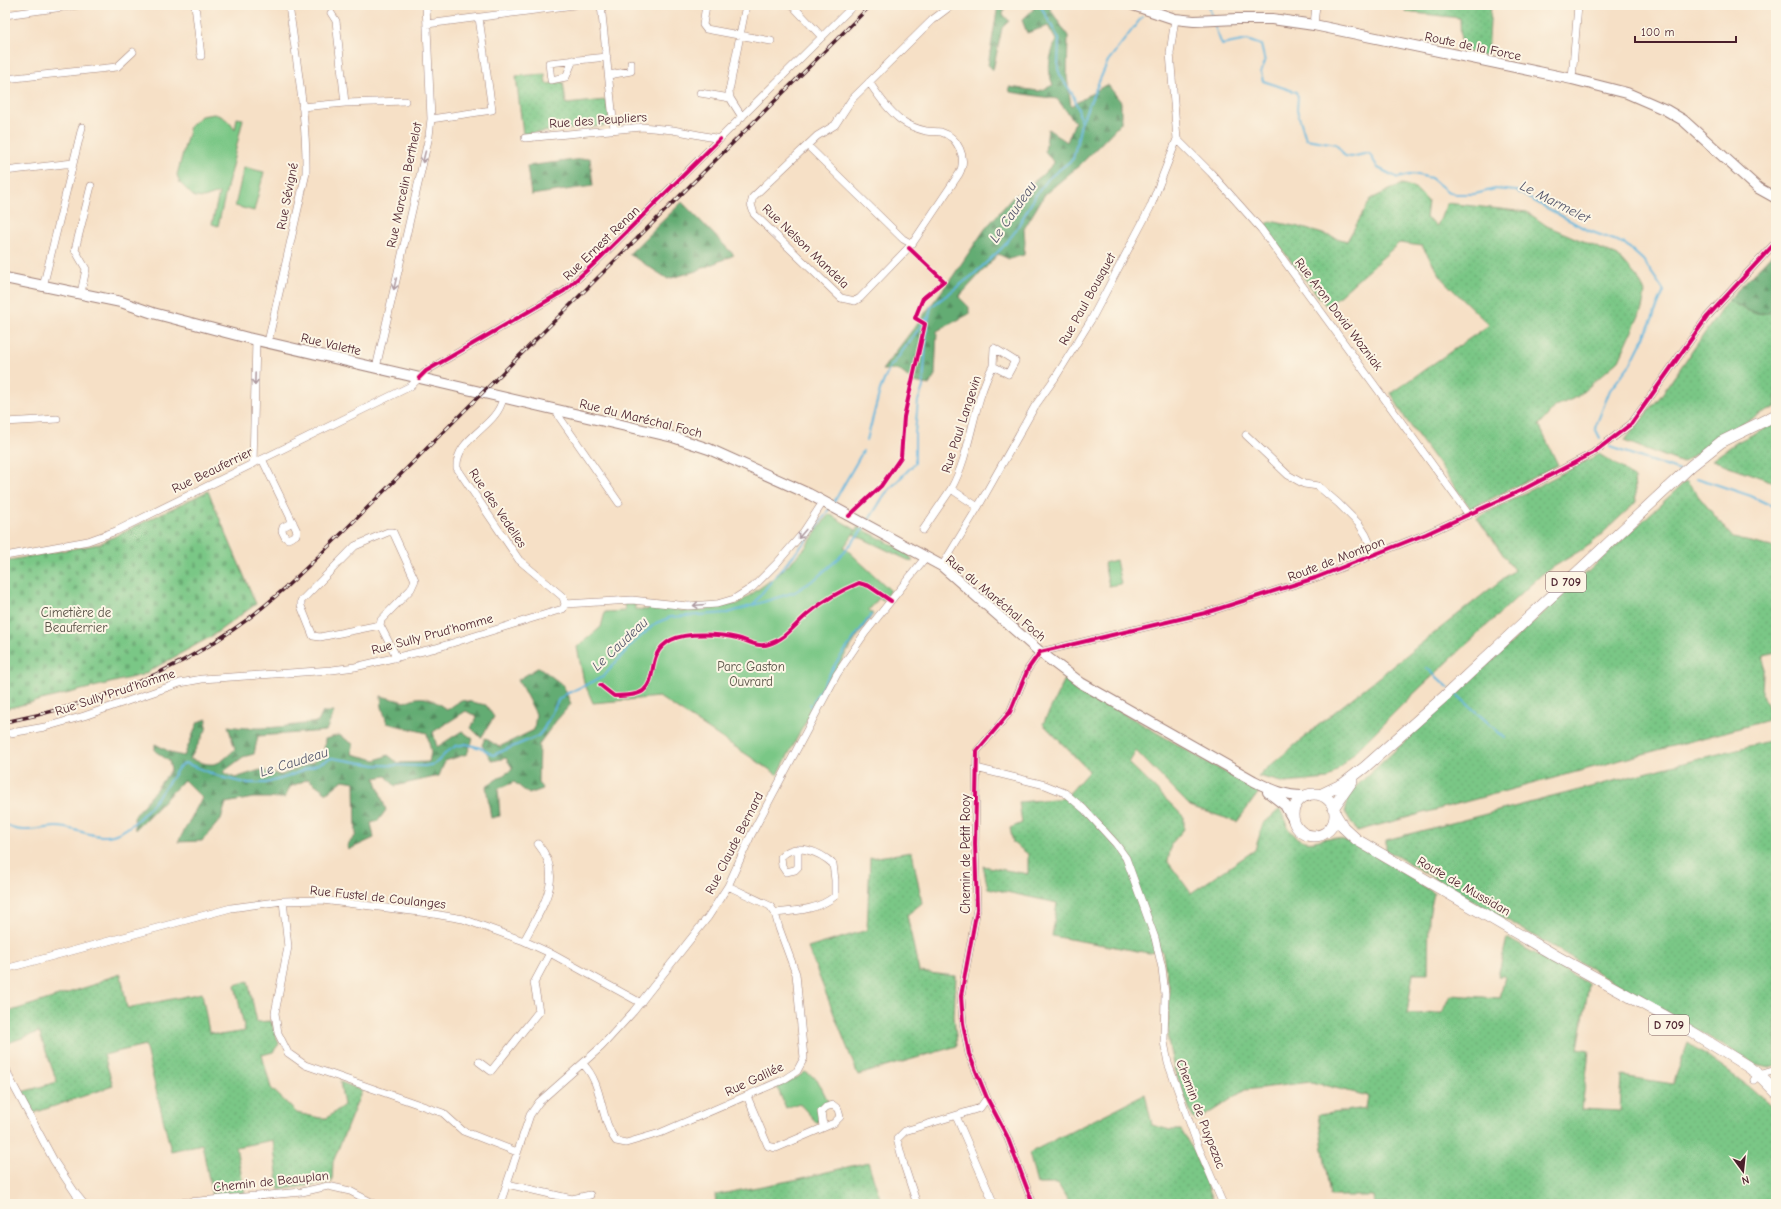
<svg xmlns="http://www.w3.org/2000/svg" width="1781" height="1209" font-family="'Comic Neue',sans-serif">
	<defs>
		<pattern id="grass-dots" width="8" height="8" patternUnits="userSpaceOnUse"><rect width="8" height="8" fill="#7ac786"/><path d="M2 2h.1M6 6h.1" fill="none" stroke="#6baa74" stroke-width="1.8" stroke-linecap="round"/></pattern>
		<pattern id="forest-firs" width="22" height="20" patternUnits="userSpaceOnUse"><rect width="22" height="20" fill="#63ac73"/><path d="M5 1l3.5 6h-7zM16 11l3.5 6h-7z" fill="#548b5f"/></pattern>
		<pattern id="cemetery-stones" width="16" height="16" patternUnits="userSpaceOnUse"><rect width="16" height="16" fill="#7ac786"/><path d="M2 7V4a2 2 0 0 1 4 0v3zM10 15v-3a2 2 0 0 1 4 0v3z" fill="#6baa74"/></pattern>
	</defs>
	<rect width="100%" height="100%" fill="#fcf5e5"/>
	<filter id="ink" filterUnits="userSpaceOnUse"><feTurbulence type="fractalNoise" baseFrequency=".025" numOctaves="2"/><feDisplacementMap in="SourceGraphic" scale="8" xChannelSelector="R" yChannelSelector="G"/><feConvolveMatrix kernelMatrix="1 2 1 2 8 2 1 2 1" color-interpolation-filters="sRGB"/></filter>
	<filter id="wash" filterUnits="userSpaceOnUse"><feTurbulence type="fractalNoise" baseFrequency=".012" numOctaves="4" result="noise"/><feDisplacementMap in="SourceGraphic" scale="16" xChannelSelector="R" yChannelSelector="G"/><feGaussianBlur stdDeviation="0.9" result="paint"/><feColorMatrix in="noise" values="0 0 0 0 0 0 0 0 0 0 0 0 0 0 0 0 0 1.4 0 .05"/><feComposite in="paint" operator="in"/></filter>
	<g filter="url(#wash)">
		<rect width="100%" height="100%" fill="#f6e0c6"/>
		<path fill="url(#grass-dots)" stroke="#627358" d="M 1406,5 L 1491,5 L 1488,56 L 1461,50 L 1460,18 L 1405,12 Z
			M 545,74 L 546,84 L 563,82 L 566,104 L 606,100 L 611,125 L 523,134 L 516,76 Z
			M 1402,184 L 1415,188 L 1428,201 L 1426,218 L 1437,226 L 1447,203 L 1527,212 L 1547,226 L 1618,256 L 1637,277 L 1645,292 L 1642,309 L 1619,360 L 1577,397 L 1556,406 L 1539,425 L 1558,465 L 1471,509 L 1405,418 L 1391,393 L 1489,325 L 1444,281 L 1422,246 L 1399,243 L 1327,307 L 1264,227 L 1270,221 L 1299,227 L 1347,241 L 1371,199 Z
			M 1728,300 C 1745,309 1758,320 1776,308 L 1776,407 L 1731,429 L 1683,463 L 1624,441 L 1660,397 Z
			M 1776,423 L 1776,483 L 1712,460 L 1737,442 Z
			M 1599,454 L 1625,470 L 1634,479 L 1636,502 L 1591,544 L 1542,574 L 1407,700 L 1328,779 L 1285,783 L 1258,776 L 1327,718 L 1514,570 L 1477,518 Z
			M 1686,481 L 1733,538 L 1776,548 L 1776,652 L 1764,655 L 1762,692 L 1773,719 L 1357,831 L 1345,812 L 1350,792 Z
			M 858,527 L 905,551 L 912,559 L 912,562 L 853,534 Z
			M 1066,677 L 1121,712 L 1259,792 L 1237,822 L 1190,806 L 1136,751 L 1129,763 L 1184,817 L 1184,829 L 1171,844 L 1168,862 L 1191,893 L 1255,850 L 1263,824 L 1280,809 C 1285,819 1289,834 1300,839 C 1313,846 1322,836 1335,838 C 1360,841 1411,879 1434,893 L 1429,916 L 1428,973 L 1413,973 L 1407,1014 L 1442,1013 L 1450,995 L 1500,998 L 1505,976 L 1498,976 L 1507,938 L 1589,984 L 1578,1049 L 1589,1051 L 1582,1109 L 1620,1111 L 1622,1076 L 1673,1084 L 1688,1043 L 1751,1088 L 1776,1111 L 1776,1204 L 1375,1204 L 1374,1196 L 1330,1196 L 1318,1115 L 1366,1108 L 1368,1096 L 1311,1082 L 1245,1090 L 1197,1121 L 1193,1118 L 1174,1069 L 1168,1041 L 1169,987 L 1162,950 L 1149,953 L 1052,936 L 1057,903 L 988,888 L 983,866 L 1028,874 L 1028,854 L 1013,843 L 1010,828 L 1022,823 L 1019,802 L 1065,798 L 1089,771 L 1043,724 Z
			M 1776,739 L 1776,1065 L 1770,1067 L 1755,1064 L 1386,850 L 1386,840 Z
			M 912,852 L 922,903 L 907,915 L 919,972 L 956,976 L 954,1016 L 957,1046 L 858,1075 L 808,948 L 867,930 L 870,858 Z
			M 121,974 L 127,1008 L 202,993 L 209,1032 L 220,1035 L 245,1031 L 235,985 L 248,981 L 257,1022 L 271,1021 L 279,1044 L 273,1052 L 262,1055 L 271,1088 L 297,1113 L 320,1118 L 327,1118 L 344,1105 L 340,1082 L 362,1090 L 333,1162 L 332,1182 L 279,1190 L 273,1140 L 236,1147 L 245,1194 L 212,1195 L 202,1144 L 171,1151 L 145,1045 L 104,1055 L 113,1086 L 34,1113 L 22,1092 L 57,1082 L 39,1032 L 5,1044 L 5,1013 L 93,985 L 102,980 Z
			M 1145,1094 L 1152,1125 L 1170,1130 L 1181,1130 L 1193,1150 L 1215,1204 L 1070,1204 L 1058,1184 L 1037,1184 L 1029,1153 Z
			M 868,1162 L 882,1204 L 716,1204 L 715,1195 L 794,1180 Z"/>
		<path fill="url(#forest-firs)" stroke="#56664f" d="M 998,5 L 1005,5 L 1003,14 L 1009,21 L 1002,28 L 993,70 L 988,65 Z
			M 1030,5 L 1050,5 L 1050,9 L 1068,36 L 1067,77 L 1071,106 L 1104,86 L 1108,85 L 1121,102 L 1121,123 L 1081,164 L 1045,194 L 1024,229 L 1025,242 L 1024,255 L 1009,259 L 998,254 L 959,297 L 969,307 L 969,314 L 937,331 L 935,375 L 929,385 L 914,382 L 899,370 L 882,370 L 953,276 L 985,229 L 1012,198 L 1040,177 L 1054,163 L 1045,151 L 1048,129 L 1067,142 L 1075,122 L 1057,99 L 1010,92 L 1009,87 L 1039,91 L 1053,85 C 1046,68 1050,57 1056,40 L 1048,26 L 1027,33 L 1022,20 L 1034,9 Z
			M 590,158 L 593,186 L 531,195 L 527,166 Z
			M 682,202 L 734,255 L 696,271 L 668,279 L 629,254 Z
			M 1776,250 L 1776,308 C 1758,320 1745,309 1728,300 Z
			M 539,667 L 563,685 L 571,704 L 556,721 L 539,744 L 538,783 L 543,789 L 529,794 L 514,782 L 498,789 L 500,816 L 491,818 L 486,786 L 513,769 L 506,758 L 492,761 L 482,745 L 485,738 L 499,747 L 534,730 L 536,714 L 518,680 Z
			M 381,696 L 405,702 C 423,693 433,699 447,710 L 461,700 L 486,705 L 494,717 L 481,738 L 471,728 L 477,717 L 466,711 L 433,732 L 437,747 L 462,731 L 473,739 L 467,754 L 445,761 L 439,776 L 395,786 L 386,776 L 375,778 L 386,810 L 378,821 L 371,823 L 374,838 L 348,850 L 348,844 L 356,835 L 355,782 L 343,780 L 327,793 L 308,779 L 290,787 L 285,798 L 253,798 L 226,803 L 221,819 L 202,841 L 178,842 L 202,798 L 184,780 L 135,830 L 134,817 L 171,770 L 169,761 L 155,751 L 155,744 L 174,754 L 184,756 L 198,722 L 207,719 L 206,730 L 190,759 C 214,767 217,767 235,749 L 228,726 C 258,731 288,726 318,722 L 323,712 L 334,712 L 326,731 L 258,736 L 254,754 L 243,757 L 223,772 L 235,778 L 260,770 L 281,775 L 313,762 L 324,752 L 325,739 L 339,735 L 353,744 L 352,754 L 376,760 L 388,755 L 398,763 L 429,762 L 431,752 L 427,733 L 387,723 L 382,707 Z"/>
		<path fill="url(#cemetery-stones)" stroke="#627358" d="M 208,491 L 256,604 L 212,636 L 142,675 L 5,709 L 5,561 L 99,544 Z"/>
		<path fill="#7ac786" stroke="#627358" d="M 214,114 C 224,116 229,121 235,130 L 237,118 L 243,119 L 218,226 L 212,224 L 219,193 L 204,198 L 194,197 L 180,183 L 177,175 L 190,126 L 201,116 Z
			M 244,167 L 264,172 L 254,211 L 235,206 Z
			M 829,514 L 856,530 L 844,547 L 890,590 L 884,600 L 879,598 L 869,610 L 873,614 C 836,665 806,719 778,775 L 659,697 L 593,703 L 584,682 L 577,647 L 601,627 L 605,612 L 625,611 L 624,603 L 635,604 L 635,609 L 648,610 L 649,605 L 670,607 L 682,611 L 738,604 L 779,574 L 805,548 Z
			M 1116,560 L 1121,584 L 1109,586 L 1104,563 Z
			M 805,1072 L 817,1079 L 829,1103 L 823,1109 L 817,1123 L 799,1103 L 786,1108 L 777,1087 L 795,1079 Z"/>
		<g fill="none" stroke-linecap="round" stroke-linejoin="round">
			<path stroke="#62b6de" stroke-width="2" d="M 1209,5 L 1211,14
				M 1215,27 L 1222,45 L 1247,40 L 1261,45 L 1265,62 L 1261,72 L 1263,81 L 1296,92 L 1298,97 L 1297,110 L 1306,139 L 1336,144 L 1345,156 L 1351,157 L 1369,153 L 1378,168 L 1398,178 L 1413,174 L 1431,178 L 1447,191 L 1455,194 L 1475,194 L 1495,189 L 1516,191 L 1587,230 L 1625,244 L 1643,260 L 1664,291 L 1647,331 L 1631,363 L 1610,390 L 1595,428 L 1600,438
				M 1081,123 L 1108,61 L 1142,17
				M 867,440 L 880,390 L 890,366 L 893,364 L 927,318
				M 1610,447 L 1680,471
				M 1697,478 L 1751,496 L 1776,508
				M 833,504 L 863,451
				M 867,523 L 885,494 L 915,463 L 915,433 L 918,401 L 923,387 L 927,325 L 931,307 L 973,275 L 1002,248 L 1014,233 L 1036,195 L 1049,178 L 1073,159 L 1081,124 L 1078,108 L 1072,93 L 1061,77 L 1058,69 L 1059,39 L 1040,5
				M 754,604 C 777,570 808,544 829,509
				M 1427,668 L 1449,688
				M 1454,692 L 1505,738
				M 813,702 L 836,663 L 871,615
				M 810,704 L 811,708
				M 5,824 C 20,835 38,828 55,827 C 71,826 87,836 103,836 C 133,838 163,790 179,767 L 185,763 L 224,778 L 246,783 L 266,783 L 287,777 L 332,758 L 375,765 L 425,766 L 435,764 L 448,751 L 456,746 L 466,744 L 481,748 L 493,755 L 538,736 L 543,730 L 559,699 L 566,694 L 603,677 L 630,646 L 656,623 L 671,617 L 728,613 L 795,592 L 815,579 L 839,558 L 864,528"/>
		</g>
	</g>
	<g filter="url(#ink)">
		<g fill="none" stroke-linecap="round" stroke-linejoin="round">
			<g stroke="#a08078" stroke-width="8">
				<path id="street" d="M 195,5 L 201,56
					M 601,5 L 614,129
					M 706,5 L 703,25 L 706,29 L 771,41
					M 792,5 L 822,37
					M 5,15 L 78,5
					M 427,24 L 574,5
					M 1314,25 L 1316,5
					M 573,60 L 566,77 L 551,80 L 549,63 L 607,57
					M 609,75 L 631,71 L 631,63
					M 5,79 L 117,67 L 133,52
					M 1572,79 L 1578,5
					M 869,82 C 878,95 888,110 901,120 C 908,125 917,129 926,131 C 931,132 936,131 941,132 C 958,137 968,158 959,174 L 912,244 L 860,298 L 855,301 L 841,298 L 754,214 L 751,204 L 753,197 L 817,136 L 835,125 L 852,99 L 932,20 L 952,5
					M 700,93 L 730,98
					M 345,103 L 405,101
					M 302,107 L 345,103 L 336,21 L 331,13
					M 742,117 L 730,98 L 729,91 L 746,5
					M 431,119 L 492,110 L 479,18
					M 525,138 L 642,127 L 673,130 L 720,139
					M 1177,139 L 1211,173 L 1261,229 L 1469,515
					M 808,146 L 903,239 L 912,244
					M 5,171 L 73,163
					M 43,287 L 82,127
					M 81,293 L 86,269 L 75,250 L 91,186
					M 268,342 L 306,173 C 307,117 296,60 289,5
					M 376,368 L 429,136 L 431,119 L 426,5
					M 503,398 C 497,428 455,437 457,468 L 519,560 L 563,597 L 565,604
					M 557,411 L 560,418 L 619,503
					M 5,422 L 57,419
					M 1246,435 L 1288,475 L 1304,484 L 1318,486 L 1338,503 L 1359,524 L 1366,535 L 1375,555
					M 262,459 L 297,531 L 296,535 L 288,539 L 285,537 L 282,531 L 283,527 L 293,522
					M 253,464 L 256,340
					M 951,489 C 972,451 972,404 993,366 L 1008,374 L 1015,361 L 994,348 L 993,366
					M 923,530 L 951,489 L 978,507
					M 388,532 L 393,532 L 415,580 L 411,589 L 381,620 L 380,625 L 320,637 L 313,636 L 301,606 L 301,601 L 355,546 Z
					M 5,556 L 88,541 L 116,531 L 411,386 L 426,371 L 564,291 L 596,262 L 854,5
					M 942,566 L 978,507 L 1035,406 L 1055,378 L 1091,320 L 1150,208 L 1177,139 L 1170,53 L 1175,19
					M 565,604 L 632,600 L 688,606 L 717,604 L 734,599 L 753,587 L 777,563 L 802,534 L 823,502
					M 380,625 L 397,658
					M 5,734 L 45,727 L 84,716 L 180,683 L 202,679 L 332,670 L 355,667 L 436,648 L 556,611 L 563,609 L 565,604
					M 976,768 L 1045,785 L 1065,793 L 1084,809 L 1116,844 L 1126,858 L 1155,938 L 1162,968 L 1165,994 L 1164,1042 L 1168,1063 L 1198,1146 L 1223,1204
					M 283,901 L 288,947 L 275,1013 L 278,1033 L 288,1053 L 305,1065 L 443,1113 L 463,1131 L 517,1152
					M 775,913 C 796,911 818,910 835,896 L 835,880 L 833,864 C 820,852 795,841 781,857 L 782,866 L 786,872 L 795,870 L 798,867 L 798,849
					M 524,941 C 541,908 566,878 538,844
					M 5,969 L 231,908 L 283,901 L 322,900 L 428,913 L 463,919 L 524,941 L 550,953 L 641,1003
					M 479,1062 L 491,1071 L 539,1011 L 534,983 L 550,953
					M 583,1064 C 604,1085 599,1118 616,1141 L 626,1143 L 660,1133 L 783,1080 L 797,1071 L 804,1058 L 796,974 L 779,928 L 775,913 L 770,906 L 728,886
					M 5,1066 L 10,1079 L 54,1161 L 76,1194
					M 1754,1080 L 1759,1075 L 1776,1070
					M 747,1096 L 768,1146 L 776,1148 L 834,1123 L 840,1117 L 838,1109 L 833,1105 L 826,1107 L 821,1112 L 823,1126
					M 956,1116 L 994,1204
					M 507,1184 L 572,1199 L 590,1195
					M 80,1204 L 76,1194 L 84,1204
					M 166,1204 L 302,1192 L 328,1186 L 350,1191 L 375,1204
					M 500,1204 L 530,1115 L 539,1102 L 601,1047 L 633,1012 L 708,917 L 728,886 L 751,835 L 837,674 L 865,633 L 925,558
					M 917,1204 L 904,1165 L 897,1139 L 905,1131 L 980,1108 L 987,1098
					M 1033,1204 L 1007,1136 L 987,1098 L 969,1054 L 963,1023 L 961,996 L 977,909 L 975,844 L 977,751 L 1010,712 L 1028,669 L 1040,652 L 1205,613 L 1315,578 L 1426,534 L 1522,490 L 1593,453 L 1631,424 L 1707,317 L 1776,242"/>
			</g>
			<g stroke="#a08078" stroke-width="12">
				<path id="secondary" d="M 1133,5 L 1175,19 L 1194,21 L 1237,19 L 1272,19 L 1314,25 L 1572,79 L 1627,93 L 1666,110 L 1683,120 L 1758,188 L 1776,198
					M 5,278 L 121,302 L 153,313 L 248,338 L 673,437 L 709,449 L 809,494 L 942,566 L 1040,652 L 1081,683 L 1254,781 C 1272,790 1286,797 1307,796
					M 1268,792 L 1285,805 L 1293,819"/>
			</g>
			<g stroke="#a08078" stroke-width="12">
				<path id="primary" d="M1293 815a21 21 0 1 1 42 0a21 21 0 1 1-42 0Z
					M 1320,795 L 1343,784 L 1365,767 L 1445,696 L 1691,466 L 1721,442 L 1776,415
					M 1333,808 L 1352,781
					M 1335,814 L 1343,827 L 1357,840 L 1556,956 L 1674,1021 L 1747,1066 L 1759,1075 L 1776,1092"/>
			</g>
			<use href="#street" stroke="#fff" stroke-width="7"/>
			<use href="#secondary" stroke="#fff" stroke-width="10"/>
			<use href="#primary" stroke="#fff" stroke-width="11"/>
			<g stroke="#4a1f2b" stroke-width="3.5">
				<path id="rail" d="M 5,722 C 87,706 165,678 234,629 C 269,605 299,575 330,545 L 871,5"/>
			</g>
			<use href="#rail" stroke="#fcf5e5" stroke-width="2" stroke-dasharray="6" stroke-linecap="butt"/>
			<g stroke="#fcf5e5" stroke-width="6">
				<path id="cycleway" d="M 419,378 L 426,371 L 564,291 L 596,262 L 720,139
					M 849,516 L 881,486 L 901,457 L 904,417 L 925,324 L 915,318 L 923,298 L 944,281 L 909,248
					M 600,685 L 614,696 C 623,696 636,696 643,691 C 659,678 645,654 671,640 C 686,632 721,634 737,638 C 749,641 757,648 769,644 C 786,639 796,623 809,613 C 823,601 842,590 859,583 L 869,586 L 891,601
					M 1033,1204 L 1007,1136 L 987,1098 L 969,1054 L 963,1023 L 961,996 L 977,909 L 975,844 L 977,751 L 1010,712 L 1028,669 L 1040,652 L 1205,613 L 1315,578 L 1426,534 L 1522,490 L 1593,453 L 1631,424 L 1707,317 L 1776,242"/>
			</g>
			<use href="#cycleway" stroke="#d6006c" stroke-width="4"/>
		</g>
		<defs><path id="oneway-shaft" d="M-6 0H5M1.5-3L5.5 0L1.5 3" fill="none" stroke-width="1.6" stroke-linecap="round" stroke-linejoin="round"/></defs>
		<g stroke="#ae9aa0">
			<use href="#oneway-shaft" transform="translate(424 157) rotate(104)"/>
			<use href="#oneway-shaft" transform="translate(395 284) rotate(103)"/>
			<use href="#oneway-shaft" transform="translate(255 379) rotate(92)"/>
			<use href="#oneway-shaft" transform="translate(802 534) rotate(130)"/>
			<use href="#oneway-shaft" transform="translate(699 605) rotate(175)"/>
		</g>
	</g>
	<g text-anchor="middle" dominant-baseline="central" stroke-width="4" stroke-linejoin="round" paint-order="stroke">
		<g fill="#fcf5e5" stroke="#7f5f63" stroke-width="1">
			<rect x="1546" y="572" width="40" height="20" rx="3"/>
			<rect x="1649" y="1015" width="40" height="20" rx="3"/>
		</g>
		<g font-size="12" font-weight="bold" fill="#4a1f2b">
			<text x="1566" y="582">D 709</text>
			<text x="1669" y="1025">D 709</text>
		</g>
		<g font-size="13" fill="#4a1f2b" stroke="#fcf5e5">
			<text transform="translate(1473 46) rotate(12)">Route de la Force</text>
			<text transform="translate(598 120) rotate(-4)">Rue des Peupliers</text>
			<text transform="translate(404 185) rotate(-78)">Rue Marcelin Berthelot</text>
			<text transform="translate(287 196) rotate(-79)">Rue Sévigné</text>
			<text transform="translate(601 243) rotate(-44)">Rue Ernest Renan</text>
			<text transform="translate(806 246) rotate(44)">Rue Nelson Mandela</text>
			<text transform="translate(1087 299) rotate(-61)">Rue Paul Bousquet</text>
			<text transform="translate(1339 314) rotate(53)">Rue Aron David Wozniak</text>
			<text transform="translate(331 344) rotate(13)">Rue Valette</text>
			<text transform="translate(641 418) rotate(14)">Rue du Maréchal Foch</text>
			<text transform="translate(961 424) rotate(-72)">Rue Paul Langevin</text>
			<text transform="translate(212 470) rotate(-26)">Rue Beauferrier</text>
			<text transform="translate(498 508) rotate(56)">Rue des Vedelles</text>
			<text transform="translate(1336 559) rotate(-21)">Route de Montpon</text>
			<text transform="translate(996 598) rotate(40)">Rue du Maréchal Foch</text>
			<text transform="translate(432 634) rotate(-15)">Rue Sully Prud'homme</text>
			<text transform="translate(115 692) rotate(-18)">Rue Sully Prud'homme</text>
			<text transform="translate(734 843) rotate(-63)">Rue Claude Bernard</text>
			<text transform="translate(965 854) rotate(-90)">Chemin de Petit Rooy</text>
			<text transform="translate(1464 886) rotate(30)">Route de Mussidan</text>
			<text transform="translate(378 897) rotate(6)">Rue Fustel de Coulanges</text>
			<text transform="translate(754 1079) rotate(-25)">Rue Galilée</text>
			<text transform="translate(1201 1114) rotate(69)">Chemin de Puypezac</text>
			<text transform="translate(271 1181) rotate(-6)">Chemin de Beauplan</text>
		</g>
		<g font-size="13" fill="#585146" stroke="#fcf5e5">
			<text x="76" y="612">Cimetière de<tspan x="76" dy="15">Beauferrier</tspan></text>
			<text x="751" y="666">Parc Gaston<tspan x="751" dy="15">Ouvrard</tspan></text>
		</g>
		<g font-size="14" font-style="italic" fill="#52546a" stroke="#fcf5e5">
			<text transform="translate(1555 202) rotate(27)">Le Marmelet</text>
			<text transform="translate(1013 212) rotate(-55)">Le Caudeau</text>
			<text transform="translate(620 644) rotate(-43)">Le Caudeau</text>
			<text transform="translate(294 762) rotate(-17)">Le Caudeau</text>
		</g>
	</g>
	<rect width="1781" height="1209" fill="none" stroke="#fcf5e5" stroke-width="20"/>
	<g transform="translate(1743 1171) rotate(165)" stroke="#fcf5e5" stroke-width="3" paint-order="stroke">
	<path d="M0-3L7 15L0 10L-7 15Z" fill="#4a1f2b"/>
	<text y="-6" font-size="11" font-weight="bold" text-anchor="middle" fill="#4a1f2b">N</text>
	</g>
	<path d="M1635 36v6h101v-6" fill="none" stroke="#4a1f2b" stroke-width="2"/>
	<text x="1641" y="36" font-size="12" fill="#4a1f2b" stroke="#fcf5e5" stroke-width="3" paint-order="stroke">100 m</text>
</svg>
